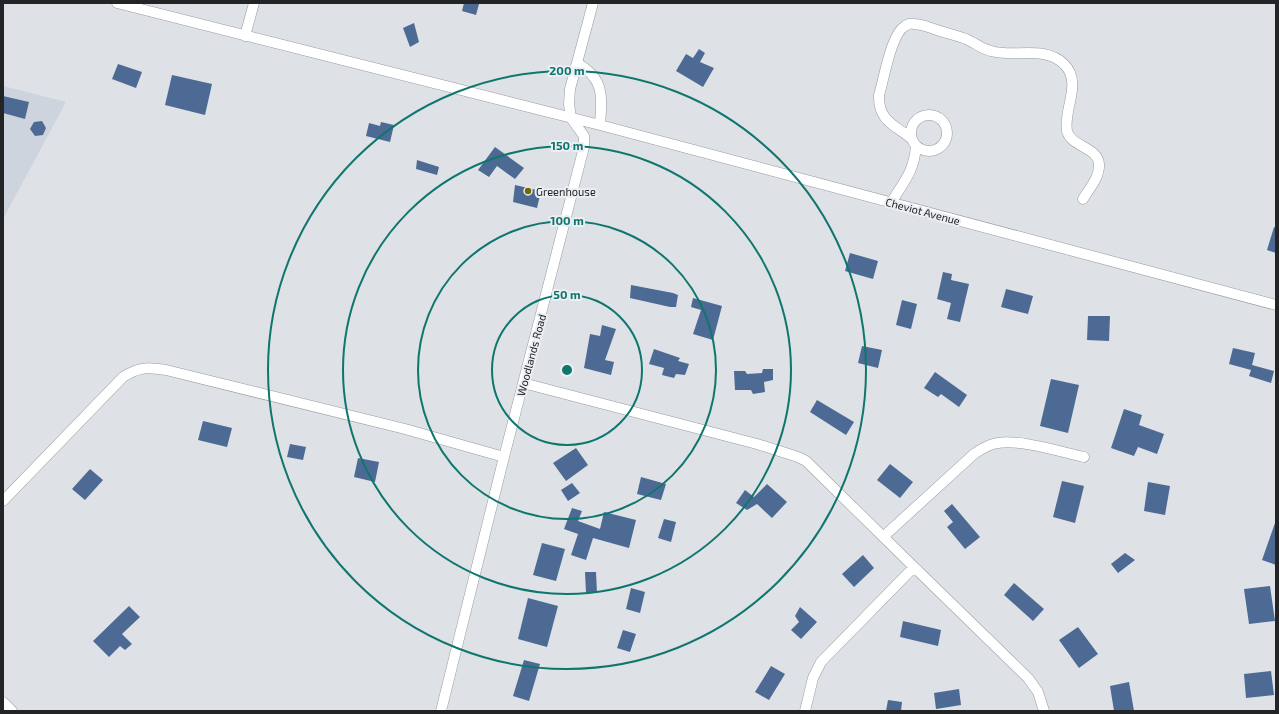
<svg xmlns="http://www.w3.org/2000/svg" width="1279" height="714" font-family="'Exo 2',sans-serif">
	<rect width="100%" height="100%" fill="#dee1e5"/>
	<path fill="#cdd4de" d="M 3,86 L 66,102 L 3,219 Z"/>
	<path fill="#4c6a93" d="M 464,3 L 479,4 L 476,15 L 462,11 Z
		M 414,23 L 419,42 L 410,47 L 403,28 Z
		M 699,49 L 705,53 L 700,62 L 714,68 L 703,87 L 676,71 L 686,54 L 693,58 Z
		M 118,64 L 142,72 L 136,88 L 112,79 Z
		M 172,75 L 212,84 L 205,115 L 165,105 Z
		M 3,96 L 29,102 L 25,119 L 3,113 Z
		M 42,121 L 46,128 L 43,135 L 35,136 L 30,129 L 34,122 Z
		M 381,122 L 394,125 L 390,142 L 366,136 L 369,123 L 380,126 Z
		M 495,147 L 524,168 L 515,179 L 497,166 L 489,177 L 478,170 Z
		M 417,160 L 439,167 L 437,175 L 416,169 Z
		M 515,185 L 541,191 L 537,208 L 513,202 Z
		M 1274,227 L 1276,228 L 1276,253 L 1267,250 Z
		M 850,253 L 878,261 L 873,279 L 845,271 Z
		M 943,272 L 952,274 L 951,280 L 969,284 L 960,322 L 947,319 L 951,303 L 937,299 Z
		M 631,285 L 673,293 L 678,295 L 676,307 L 670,307 L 630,298 Z
		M 1006,289 L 1033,296 L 1028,314 L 1001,307 Z
		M 693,298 L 722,306 L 713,340 L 693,334 L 701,310 L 691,307 Z
		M 902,300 L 917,304 L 911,329 L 896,325 Z
		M 1088,316 L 1110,316 L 1109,341 L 1087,340 Z
		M 602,325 L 616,329 L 605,360 L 614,362 L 611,375 L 584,368 L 590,334 L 600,336 Z
		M 862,346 L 882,350 L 878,368 L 858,363 Z
		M 1233,348 L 1255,353 L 1252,365 L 1274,371 L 1271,383 L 1249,376 L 1251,370 L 1229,364 Z
		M 654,349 L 680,358 L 678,361 L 689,364 L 685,375 L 676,374 L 674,378 L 662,375 L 664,368 L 649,364 Z
		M 763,369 L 773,369 L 773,380 L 764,382 L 765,392 L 753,394 L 751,390 L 735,390 L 734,371 L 745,371 L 747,374 L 762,373 Z
		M 935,372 L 967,395 L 959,407 L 941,394 L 938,397 L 924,388 Z
		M 1051,379 L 1079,385 L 1068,433 L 1040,426 Z
		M 817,400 L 854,422 L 846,435 L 810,412 Z
		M 1124,409 L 1142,415 L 1139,425 L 1164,434 L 1157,454 L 1138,447 L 1134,456 L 1111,448 Z
		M 203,421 L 232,428 L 227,447 L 198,440 Z
		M 290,444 L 306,447 L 303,460 L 287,457 Z
		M 576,448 L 588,465 L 566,481 L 553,463 Z
		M 358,458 L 379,462 L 375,482 L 354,477 Z
		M 890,464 L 913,482 L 900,498 L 877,480 Z
		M 90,469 L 103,480 L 85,500 L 72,489 Z
		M 641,477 L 666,484 L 661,500 L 637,494 Z
		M 1062,481 L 1084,486 L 1075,523 L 1053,517 Z
		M 1148,482 L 1170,486 L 1165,515 L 1144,511 Z
		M 572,483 L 580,493 L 568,501 L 561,490 Z
		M 767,484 L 787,502 L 772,518 L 757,504 L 747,510 L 736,503 L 745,490 L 754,497 Z
		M 952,504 L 980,537 L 965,549 L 947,527 L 953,522 L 944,511 Z
		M 572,508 L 582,511 L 578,521 L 600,529 L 604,512 L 636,520 L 629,548 L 593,538 L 586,560 L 571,555 L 578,534 L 564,529 Z
		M 664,519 L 676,522 L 671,542 L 658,538 Z
		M 1275,523 L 1276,523 L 1276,565 L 1262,560 Z
		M 542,543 L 565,549 L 556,581 L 533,575 Z
		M 1125,553 L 1135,560 L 1118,573 L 1111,564 Z
		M 863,555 L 874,568 L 854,587 L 842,574 Z
		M 585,572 L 596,572 L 597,593 L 586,593 Z
		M 1014,583 L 1044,609 L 1033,621 L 1004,595 Z
		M 1270,586 L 1275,621 L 1249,624 L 1244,589 Z
		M 631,588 L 645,592 L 640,613 L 626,609 Z
		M 528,598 L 558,606 L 547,647 L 518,639 Z
		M 129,606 L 140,617 L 122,634 L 132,644 L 125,650 L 120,646 L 109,657 L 93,641 Z
		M 800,607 L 817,622 L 801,639 L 791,630 L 799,622 L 795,616 Z
		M 903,621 L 941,630 L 938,646 L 900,637 Z
		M 1078,627 L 1098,654 L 1079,668 L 1059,640 Z
		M 623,630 L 636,634 L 630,652 L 617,648 Z
		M 524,660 L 540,664 L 529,701 L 513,696 Z
		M 771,666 L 785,674 L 769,700 L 755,692 Z
		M 1271,671 L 1274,695 L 1246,698 L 1244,674 Z
		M 1129,682 L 1134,711 L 1114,711 L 1110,686 Z
		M 959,689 L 961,705 L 936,709 L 934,693 Z
		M 888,700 L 902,702 L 901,711 L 886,711 Z"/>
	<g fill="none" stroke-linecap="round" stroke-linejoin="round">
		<g stroke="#979a9e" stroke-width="11">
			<path id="minor" d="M 117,3 L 600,125 L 1276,305
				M 245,36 L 254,3
				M 577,63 C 605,79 602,97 600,125
				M911 133a18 18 0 1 1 36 0a18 18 0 1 1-36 0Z
				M 912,139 C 895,125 878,121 879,95 C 884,79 891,34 905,26 C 908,24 911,23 914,24 C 921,24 928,27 934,29 C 945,33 956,35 966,39 C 975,43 982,49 991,51 C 1014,58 1044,45 1064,64 C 1083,83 1063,109 1067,131 C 1071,147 1098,147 1099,164 C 1100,177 1089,189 1083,199
				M 891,203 C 904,181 914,172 916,146
				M 523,383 L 757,444 L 798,457 L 806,461 L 914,567 L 1028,678 L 1038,692 L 1044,711
				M 3,501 L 123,377 C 139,367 147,367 166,370 L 405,429 L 504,457
				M 883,537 L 974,454 C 980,450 986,446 993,444 C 1014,437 1061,452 1084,457
				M 3,702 L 12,711
				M 441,711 L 504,457 L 584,147 L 584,136 L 571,118 L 569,104 L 570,89 L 593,3
				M 805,711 L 813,678 L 821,662 L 914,567"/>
		</g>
		<use href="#minor" stroke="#fff" stroke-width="10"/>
	</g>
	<g fill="none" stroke="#0f766e" stroke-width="2">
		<circle cx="567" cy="370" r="75"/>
		<circle cx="567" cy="370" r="149"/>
		<circle cx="567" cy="370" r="224"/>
		<circle cx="567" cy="370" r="299"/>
	</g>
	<circle fill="#6f6a05" stroke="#ebeef3" stroke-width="1.5" cx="528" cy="191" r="4"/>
	<g text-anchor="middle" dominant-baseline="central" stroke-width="4" stroke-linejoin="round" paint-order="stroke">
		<g font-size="11" fill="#232425" stroke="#ebeef3" text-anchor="start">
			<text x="536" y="191">Greenhouse</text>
		</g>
		<g font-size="11" fill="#232425" stroke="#ebeef3">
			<text transform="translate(923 211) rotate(15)">Cheviot Avenue</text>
			<text transform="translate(531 355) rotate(-75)">Woodlands Road</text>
		</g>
	</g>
	<circle cx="567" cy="370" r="6" fill="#0f766e" stroke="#ebeef3" stroke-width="2"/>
	<g font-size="12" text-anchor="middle" font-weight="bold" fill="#0f766e" stroke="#ebeef3" stroke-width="4" stroke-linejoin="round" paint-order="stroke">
		<text x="567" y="75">200 m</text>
		<text x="567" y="150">150 m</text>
		<text x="567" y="225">100 m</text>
		<text x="567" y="299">50 m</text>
	</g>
	<rect width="1279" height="714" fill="none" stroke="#232425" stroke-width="8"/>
</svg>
